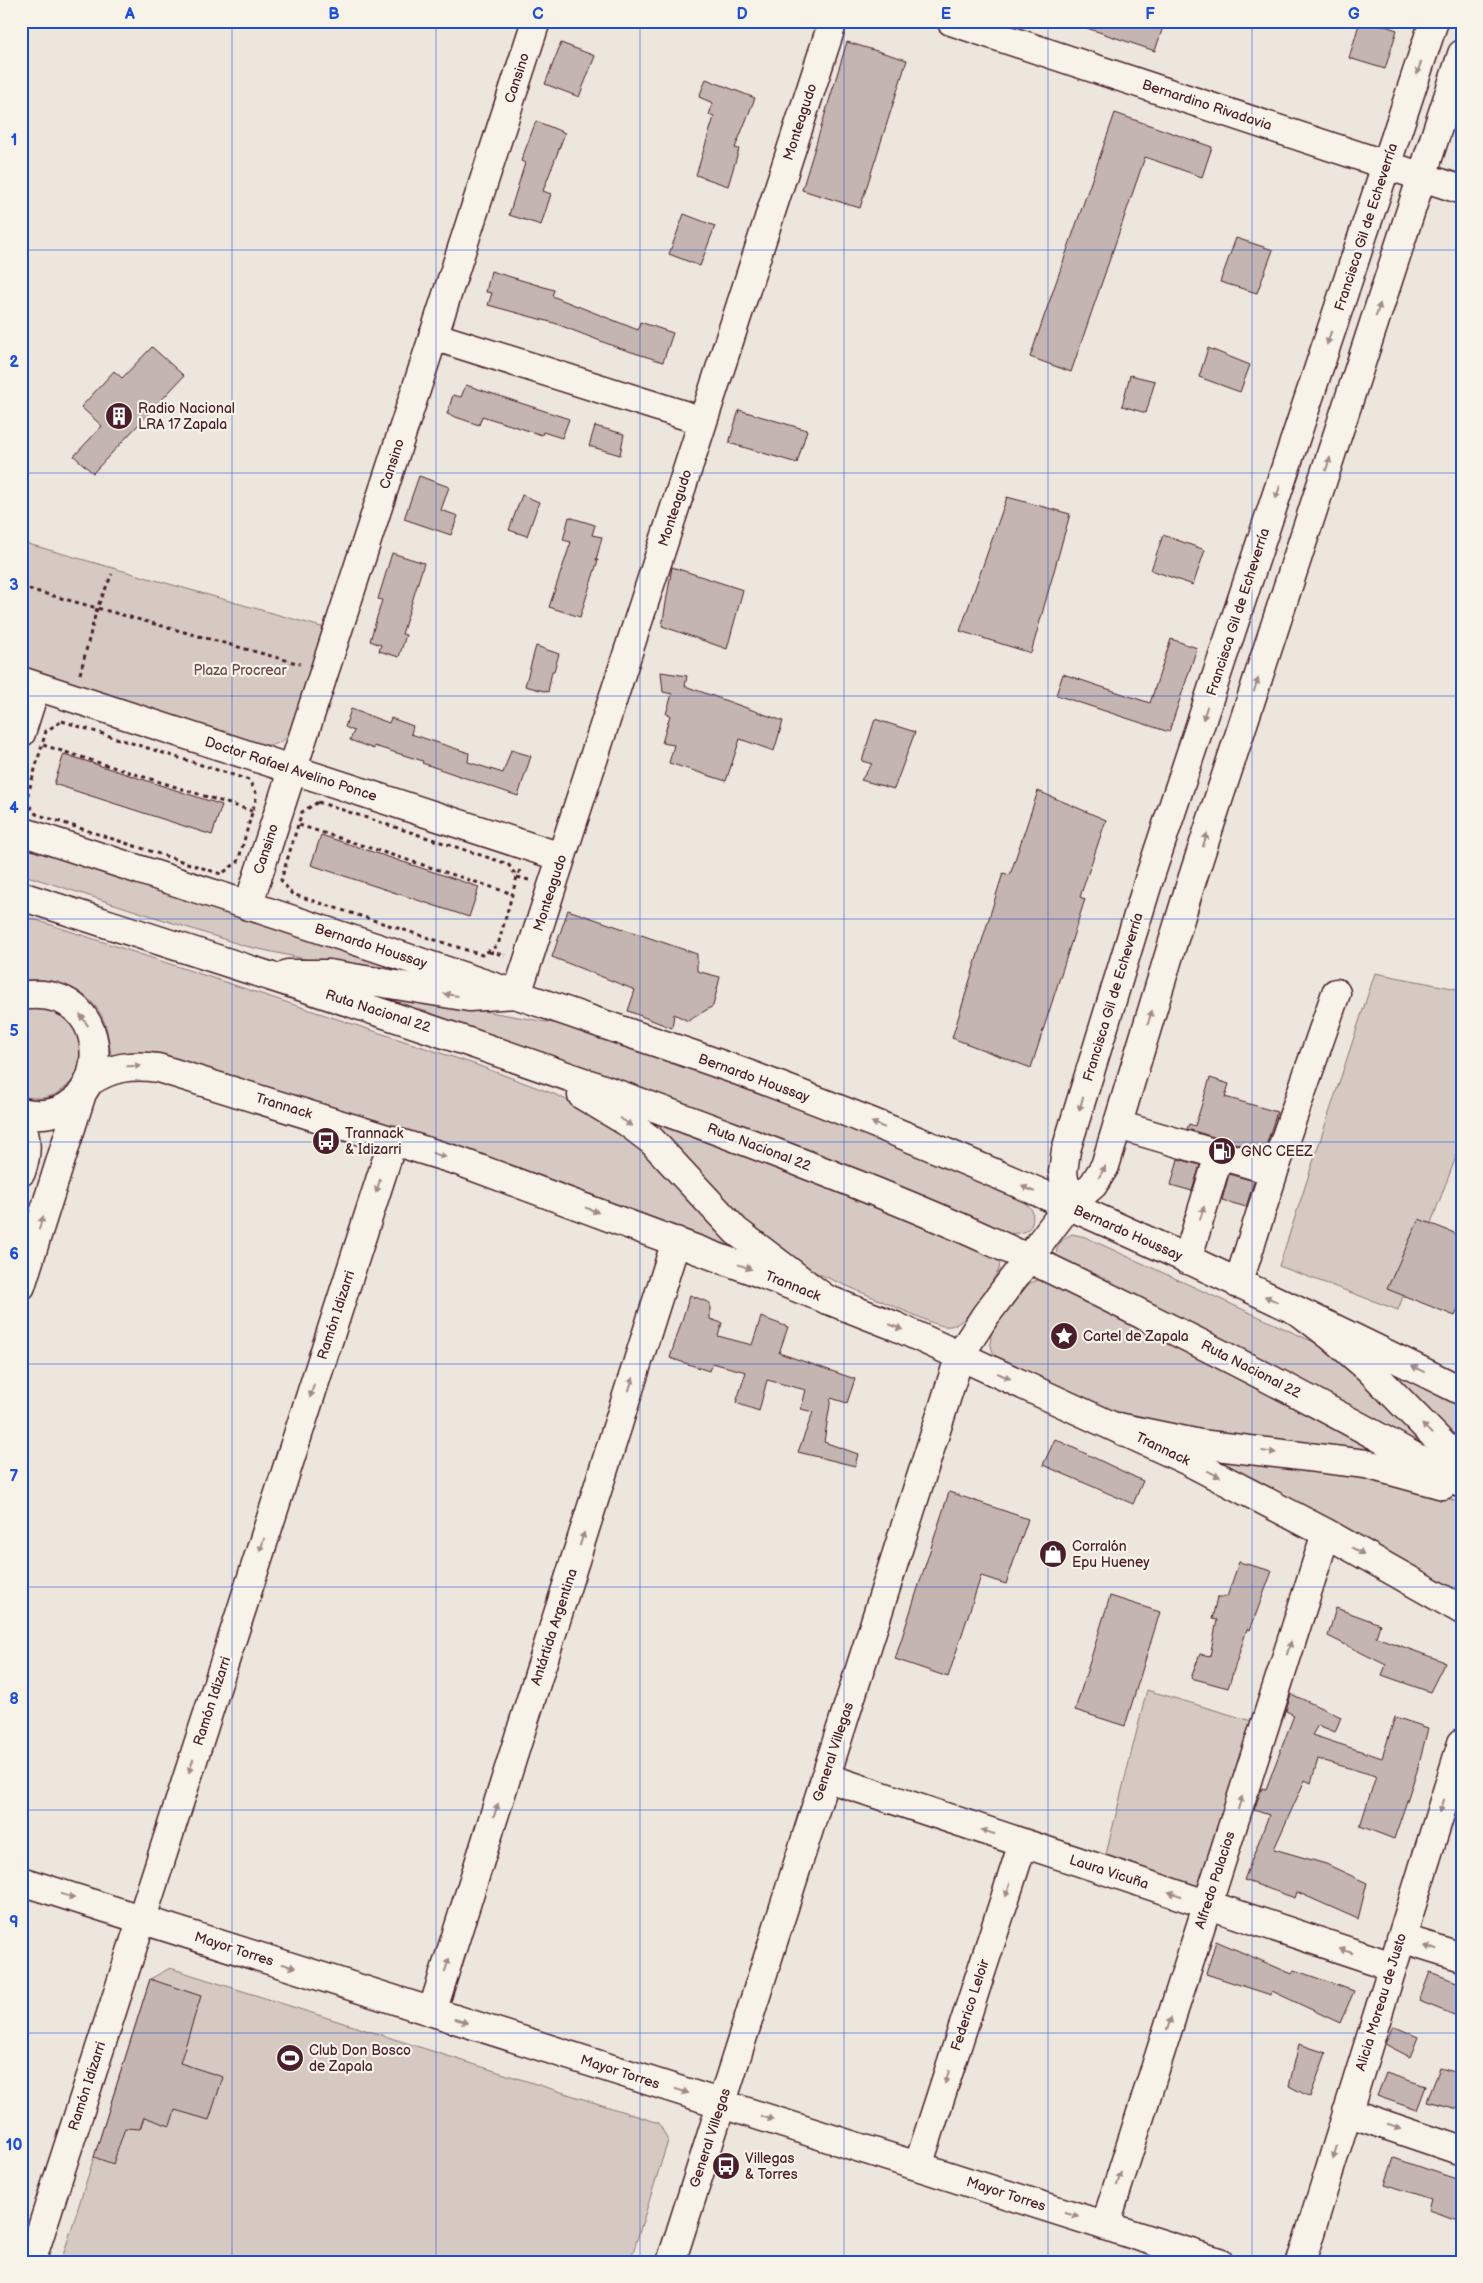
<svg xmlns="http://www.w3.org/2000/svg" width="1483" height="2283" font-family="'Balsamiq Sans',sans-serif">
	<rect width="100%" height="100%" fill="#ece6dd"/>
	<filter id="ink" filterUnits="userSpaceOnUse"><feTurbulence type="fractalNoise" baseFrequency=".02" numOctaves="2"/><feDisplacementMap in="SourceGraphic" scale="10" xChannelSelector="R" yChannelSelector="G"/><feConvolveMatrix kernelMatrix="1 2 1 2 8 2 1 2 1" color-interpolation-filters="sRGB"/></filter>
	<g filter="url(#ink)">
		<path fill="#d5c9c2" stroke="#907476" d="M 21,542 L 325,628 L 292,730 C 284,743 274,747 259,744 L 21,667 Z
			M 21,843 L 404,969 L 314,961 L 245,946 L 21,874 Z
			M 21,915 L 474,1064 L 554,1094 L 583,1108 L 633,1138 L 748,1254 L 172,1058 L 155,1054 L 114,1057 L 111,1054 C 108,1040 108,1026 100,1013 C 85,987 50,976 21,981 Z
			M 1375,973 L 1462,990 L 1462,1141 L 1398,1310 L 1279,1266 Z
			M 357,989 L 570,1026 L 798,1105 L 1022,1199 L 1032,1210 C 1037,1233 1019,1236 1001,1232 L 814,1153 L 641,1087 Z
			M 30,1006 C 39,1008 52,1009 61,1013 C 67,1016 73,1024 76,1030 C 89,1055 77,1089 48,1097 C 39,1099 30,1098 21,1096 L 21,1008 Z
			M 632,1114 C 753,1156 872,1205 990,1253 L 1000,1262 L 999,1270 C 989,1285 970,1323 951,1326 C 943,1327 936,1324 928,1321 L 796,1264 L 775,1253 Z
			M 1072,1234 L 1085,1237 L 1318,1344 L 1337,1354 L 1444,1459 L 1057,1258 C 1054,1247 1062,1239 1072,1234 Z
			M 1041,1279 L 1260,1386 L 1399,1462 L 1126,1419 L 1001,1364 C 992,1354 988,1344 992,1331 L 1026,1287 L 1030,1283 Z
			M 1374,1359 L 1462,1404 L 1462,1447 Z
			M 1197,1453 L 1371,1474 L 1433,1492 L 1462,1504 L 1462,1597 Z
			M 1147,1690 L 1255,1722 L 1201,1893 L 1105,1858 Z
			M 170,1968 L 659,2123 L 668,2141 L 630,2262 L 61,2262 L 150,1979 Z"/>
		<path fill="#c4b5b0" stroke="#4a1f2b" d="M 1078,21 L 1165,21 L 1155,51 L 1078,25 Z
			M 1360,21 L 1370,21 L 1397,30 L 1385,69 L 1349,58 Z
			M 847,42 L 907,60 L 860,208 L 802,190 Z
			M 561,43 L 595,56 L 579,97 L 545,84 Z
			M 706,79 L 755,98 L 735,148 L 739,149 L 728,186 L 696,175 L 714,117 L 709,115 L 713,103 L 699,97 Z
			M 1115,113 L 1212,147 L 1202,177 L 1145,157 L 1071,372 L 1030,357 Z
			M 536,121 L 565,133 L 543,191 L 551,194 L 541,225 L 509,215 L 525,163 L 521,161 Z
			M 684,214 L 715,226 L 700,266 L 669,254 Z
			M 1236,238 L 1273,250 L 1257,293 L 1220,282 Z
			M 491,271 L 554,290 L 552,296 L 638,330 L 640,322 L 673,333 L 663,362 L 616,347 L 554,323 L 488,305 L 492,293 L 486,292 Z
			M 152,347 L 184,376 L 93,473 L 74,456 L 102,426 L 81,407 L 114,371 L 122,378 Z
			M 1208,348 L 1250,365 L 1240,392 L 1199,377 Z
			M 1130,375 L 1155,381 L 1146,413 L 1122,406 Z
			M 466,385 L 569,419 L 562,438 L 543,432 L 542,435 L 482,416 L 479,425 L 447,414 L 453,395 L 461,397 Z
			M 739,410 L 807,430 L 797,463 L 729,443 Z
			M 595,426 L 624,434 L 620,455 L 589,446 Z
			M 419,476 L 449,487 L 441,510 L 458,516 L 451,535 L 404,519 Z
			M 522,495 L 539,502 L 527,536 L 509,530 Z
			M 1007,497 L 1070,514 L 1031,653 L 960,631 Z
			M 569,517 L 595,525 L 592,535 L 602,537 L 596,560 L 598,560 L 580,617 L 549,607 L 571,542 L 563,540 Z
			M 1163,535 L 1205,550 L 1193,585 L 1151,570 Z
			M 392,553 L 424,563 L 402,634 L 406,635 L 399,657 L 379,651 L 381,645 L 370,641 L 382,600 L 378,599 Z
			M 672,567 L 743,590 L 727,649 L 662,626 Z
			M 1171,639 L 1197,648 L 1169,732 L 1056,695 L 1063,674 L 1150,703 Z
			M 536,646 L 559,654 L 554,671 L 552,671 L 548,692 L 525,686 Z
			M 661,672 L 687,676 L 685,686 L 783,721 L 774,751 L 740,739 L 726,781 L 669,763 L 674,745 L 662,743 L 670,715 L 666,714 L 672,694 L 663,692 Z
			M 351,709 L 389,723 L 391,718 L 413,726 L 411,734 L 469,753 L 468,762 L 503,773 L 511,750 L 531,756 L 518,796 L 422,763 L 423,761 L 374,746 L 374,749 L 350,740 L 354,731 L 345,727 Z
			M 875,719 L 915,732 L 894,789 L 861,780 L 872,764 L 862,761 Z
			M 64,754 L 222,805 L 212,835 L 54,784 Z
			M 1038,791 L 1106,820 L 1080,897 L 1085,899 L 1031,1068 L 952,1038 L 1003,873 L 1010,875 Z
			M 321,835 L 479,887 L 469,917 L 311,865 Z
			M 568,910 L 697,954 L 697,971 L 720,977 L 713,1006 L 688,1021 L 674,1014 L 672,1028 L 628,1011 L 635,990 L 552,957 Z
			M 1210,1078 L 1229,1084 L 1225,1097 L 1277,1112 L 1264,1152 L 1187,1129 L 1189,1124 L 1195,1126 Z
			M 1178,1159 L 1200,1165 L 1192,1191 L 1171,1185 Z
			M 1229,1174 L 1254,1181 L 1246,1207 L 1222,1200 Z
			M 1419,1219 L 1462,1236 L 1462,1300 L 1455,1316 L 1387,1289 Z
			M 690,1295 L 710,1303 L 710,1319 L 722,1323 L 718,1336 L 752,1345 L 761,1317 L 788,1327 L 779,1353 L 855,1379 L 847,1403 L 831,1398 L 824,1442 L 858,1454 L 855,1466 L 798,1452 L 813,1412 L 801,1409 L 806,1390 L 767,1380 L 759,1411 L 736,1403 L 746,1372 L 712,1363 L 709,1371 L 670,1358 Z
			M 1055,1439 L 1143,1481 L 1133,1504 L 1043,1465 Z
			M 949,1492 L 1028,1519 L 1006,1584 L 981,1576 L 948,1677 L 895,1659 Z
			M 1239,1562 L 1272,1571 L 1250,1630 L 1247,1629 L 1228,1688 L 1191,1678 L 1200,1654 L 1210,1656 L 1217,1620 L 1212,1619 L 1217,1597 L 1227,1597 Z
			M 1110,1596 L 1160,1612 L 1125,1726 L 1075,1710 Z
			M 1336,1608 L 1380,1624 L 1376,1637 L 1445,1662 L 1430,1692 L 1382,1675 L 1386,1665 L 1328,1636 Z
			M 1291,1694 L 1341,1717 L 1335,1732 L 1318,1725 L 1312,1735 L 1382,1758 L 1395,1717 L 1428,1728 L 1417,1771 L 1394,1839 L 1360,1826 L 1376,1776 L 1318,1759 L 1311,1783 L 1305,1780 L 1274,1849 L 1326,1864 L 1367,1883 L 1358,1919 L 1297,1892 L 1295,1898 L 1244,1880 L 1269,1815 L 1254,1810 L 1262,1788 L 1266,1789 L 1294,1715 L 1286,1711 Z
			M 1216,1941 L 1292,1974 L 1294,1970 L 1354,1991 L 1340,2023 L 1272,1991 L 1271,1995 L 1206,1974 Z
			M 1430,1972 L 1462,1984 L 1462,2018 L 1419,2001 Z
			M 150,1979 L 201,1996 L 180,2063 L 223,2077 L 209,2120 L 175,2110 L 170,2126 L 144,2117 L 140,2129 L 125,2128 L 113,2164 L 94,2157 Z
			M 1393,2026 L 1418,2037 L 1410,2057 L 1385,2044 Z
			M 1299,2044 L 1326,2053 L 1310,2097 L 1289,2086 Z
			M 1440,2068 L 1462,2074 L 1462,2110 L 1427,2101 Z
			M 1386,2073 L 1426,2086 L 1417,2110 L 1377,2096 Z
			M 1394,2158 L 1462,2181 L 1462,2221 L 1428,2210 L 1431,2199 L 1385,2184 Z"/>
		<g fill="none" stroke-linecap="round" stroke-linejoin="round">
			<g stroke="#4a1f2b" stroke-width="31">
				<path id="minor" d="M 951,21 L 1462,190
					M 433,336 L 703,421
					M 21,681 L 561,857
					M 21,733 L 36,686
					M 21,831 C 213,894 406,956 597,1022 C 651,1041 705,1058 758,1078 C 998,1168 1232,1277 1462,1391
					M 248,906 L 536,21
					M 517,994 L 833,21
					M 21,996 C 124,980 114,1134 21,1112
					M 89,1082 C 111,1067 132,1064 158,1068 L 458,1161 L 757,1272 L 895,1326 L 1188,1461 L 1326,1533 L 1462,1610
					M 21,1124 C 28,1140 27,1155 21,1172
					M 1118,1125 L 1274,1171
					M 1068,1206 L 1063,1172 L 1066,1150 L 1151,873 L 1434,21
					M 1187,1260 L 1219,1155
					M 1238,1284 L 1274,1171 L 1336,993
					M 21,1286 L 82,1093
					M 825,1777 L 1392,1966
					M 21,1881 L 1219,2262
					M 1401,1938 L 1462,1957
					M 432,2012 L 676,1241
					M 1347,2112 L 1462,2151
					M 918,2166 L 1023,1843
					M 1105,2226 L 1326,1533
					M 31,2262 L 393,1140
					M 671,2262 L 960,1355 L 985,1316 L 1068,1206 L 1093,1185 L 1105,1166 L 1190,886 L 1462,54
					M 1301,2262 L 1462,1743"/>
			</g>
			<g stroke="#4a1f2b" stroke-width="31">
				<path id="major" d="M 21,896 C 260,973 499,1048 734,1137 C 821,1170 910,1204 995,1243 C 1050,1268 1104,1295 1157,1322 C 1260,1373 1362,1426 1462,1484
					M 288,974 L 329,974 L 469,997 L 517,994
					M 582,1095 L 627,1122 L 652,1141 L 736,1231 L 827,1300
					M 1301,1313 L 1332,1337 L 1369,1369 L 1462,1464
					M 1118,1427 L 1200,1444 L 1366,1464 L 1443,1485"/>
			</g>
			<path stroke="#4a1f2b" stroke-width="3" stroke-dasharray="4 4" stroke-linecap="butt" d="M 21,587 L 300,664
				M 80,674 L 97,608 L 112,574
				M 62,721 L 249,780 L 257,795 L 238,862 L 221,874 L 36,814 L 26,801 L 46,731 Z
				M 43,745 L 252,811
				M 21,802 L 26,801
				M 318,802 L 508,864 L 517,877 L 498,945 L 482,955 L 292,894 L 281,880 L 302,812 Z
				M 299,825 L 513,894
				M 520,870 L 517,877 L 529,880
				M 489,952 L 505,955"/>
			<use href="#minor" stroke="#f7f3e8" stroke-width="28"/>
			<use href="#major" stroke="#f7f3e8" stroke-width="28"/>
		</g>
		<defs><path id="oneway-solid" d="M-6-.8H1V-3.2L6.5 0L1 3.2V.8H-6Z" transform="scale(1.25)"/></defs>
		<g fill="#a0898a">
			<use href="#oneway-solid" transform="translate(1419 68) rotate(108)"/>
			<use href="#oneway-solid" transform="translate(1378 310) rotate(-72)"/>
			<use href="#oneway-solid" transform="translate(1329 338) rotate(108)"/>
			<use href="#oneway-solid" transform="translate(1328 464) rotate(-72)"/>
			<use href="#oneway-solid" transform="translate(1278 492) rotate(108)"/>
			<use href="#oneway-solid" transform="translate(1256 685) rotate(-72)"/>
			<use href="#oneway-solid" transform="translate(1205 713) rotate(108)"/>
			<use href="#oneway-solid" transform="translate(1205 840) rotate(-72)"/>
			<use href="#oneway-solid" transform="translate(451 995) rotate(-172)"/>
			<use href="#oneway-solid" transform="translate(1150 1017) rotate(-73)"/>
			<use href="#oneway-solid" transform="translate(84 1020) rotate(-125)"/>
			<use href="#oneway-solid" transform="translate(134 1066) rotate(-2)"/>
			<use href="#oneway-solid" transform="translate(1081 1104) rotate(107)"/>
			<use href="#oneway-solid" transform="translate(626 1122) rotate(35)"/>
			<use href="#oneway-solid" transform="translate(878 1125) rotate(-157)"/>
			<use href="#oneway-solid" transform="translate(439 1155) rotate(18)"/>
			<use href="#oneway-solid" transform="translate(1102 1172) rotate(-61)"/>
			<use href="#oneway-solid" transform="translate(378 1186) rotate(108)"/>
			<use href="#oneway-solid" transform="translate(1028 1189) rotate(-157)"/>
			<use href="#oneway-solid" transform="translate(592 1210) rotate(21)"/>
			<use href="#oneway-solid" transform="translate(1202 1213) rotate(-73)"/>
			<use href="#oneway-solid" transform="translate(41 1223) rotate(-73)"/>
			<use href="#oneway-solid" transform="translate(745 1267) rotate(20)"/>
			<use href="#oneway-solid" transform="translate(1271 1299) rotate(-155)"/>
			<use href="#oneway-solid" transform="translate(896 1327) rotate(23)"/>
			<use href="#oneway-solid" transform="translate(1418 1369) rotate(-154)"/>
			<use href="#oneway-solid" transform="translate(1004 1376) rotate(24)"/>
			<use href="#oneway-solid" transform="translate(631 1384) rotate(-72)"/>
			<use href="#oneway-solid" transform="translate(312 1391) rotate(108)"/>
			<use href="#oneway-solid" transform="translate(1427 1429) rotate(-134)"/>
			<use href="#oneway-solid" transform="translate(1269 1452) rotate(7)"/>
			<use href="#oneway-solid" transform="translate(1214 1474) rotate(27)"/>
			<use href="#oneway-solid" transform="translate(582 1539) rotate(-72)"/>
			<use href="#oneway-solid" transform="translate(262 1545) rotate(108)"/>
			<use href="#oneway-solid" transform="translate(1358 1551) rotate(29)"/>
			<use href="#oneway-solid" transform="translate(1289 1648) rotate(-72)"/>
			<use href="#oneway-solid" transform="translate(191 1766) rotate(108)"/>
			<use href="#oneway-solid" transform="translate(1240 1803) rotate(-72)"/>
			<use href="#oneway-solid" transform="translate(1442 1806) rotate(107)"/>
			<use href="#oneway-solid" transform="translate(496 1810) rotate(-72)"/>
			<use href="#oneway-solid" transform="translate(988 1832) rotate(-162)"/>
			<use href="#oneway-solid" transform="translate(1008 1890) rotate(108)"/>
			<use href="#oneway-solid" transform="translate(1175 1894) rotate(-162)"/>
			<use href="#oneway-solid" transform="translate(68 1896) rotate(18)"/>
			<use href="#oneway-solid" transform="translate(1431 1948) rotate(-162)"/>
			<use href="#oneway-solid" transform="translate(1346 1951) rotate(-162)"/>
			<use href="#oneway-solid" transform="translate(447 1965) rotate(-72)"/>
			<use href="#oneway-solid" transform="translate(289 1966) rotate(18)"/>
			<use href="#oneway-solid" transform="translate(461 2021) rotate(18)"/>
			<use href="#oneway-solid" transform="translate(1169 2024) rotate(-72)"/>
			<use href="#oneway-solid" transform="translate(947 2077) rotate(108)"/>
			<use href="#oneway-solid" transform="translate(682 2091) rotate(18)"/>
			<use href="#oneway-solid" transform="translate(767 2118) rotate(18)"/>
			<use href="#oneway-solid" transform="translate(1394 2127) rotate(19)"/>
			<use href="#oneway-solid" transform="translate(1335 2152) rotate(107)"/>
			<use href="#oneway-solid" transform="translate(1119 2179) rotate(-72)"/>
			<use href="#oneway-solid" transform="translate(1072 2215) rotate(18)"/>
		</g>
	</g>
	<path fill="none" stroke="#1d4ed8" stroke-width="1" stroke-opacity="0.55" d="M 232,21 L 232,2262M 436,21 L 436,2262M 640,21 L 640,2262M 844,21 L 844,2262M 1048,21 L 1048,2262M 1252,21 L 1252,2262M 21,250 L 1462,250M 21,473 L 1462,473M 21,696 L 1462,696M 21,919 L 1462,919M 21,1142 L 1462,1142M 21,1364 L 1462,1364M 21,1587 L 1462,1587M 21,1810 L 1462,1810M 21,2033 L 1462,2033"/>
	<defs>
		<g id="building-disc" transform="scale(1.4375)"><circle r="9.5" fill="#4a1f2b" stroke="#f7f3e8"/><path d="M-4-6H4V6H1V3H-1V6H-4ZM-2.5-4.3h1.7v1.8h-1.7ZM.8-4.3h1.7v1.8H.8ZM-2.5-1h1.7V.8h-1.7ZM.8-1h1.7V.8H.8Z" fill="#fff"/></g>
		<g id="bus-disc" transform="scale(1.4375)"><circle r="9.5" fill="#4a1f2b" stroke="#f7f3e8"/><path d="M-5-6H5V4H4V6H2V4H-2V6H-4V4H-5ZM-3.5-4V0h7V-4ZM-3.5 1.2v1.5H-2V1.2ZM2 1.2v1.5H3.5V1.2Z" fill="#fff"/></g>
		<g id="fuel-disc" transform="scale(1.4375)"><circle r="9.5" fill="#4a1f2b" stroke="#f7f3e8"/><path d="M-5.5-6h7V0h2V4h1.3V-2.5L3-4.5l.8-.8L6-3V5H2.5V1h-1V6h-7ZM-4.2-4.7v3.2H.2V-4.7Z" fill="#fff"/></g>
		<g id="sight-disc" transform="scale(1.4375)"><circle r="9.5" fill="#4a1f2b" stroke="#f7f3e8"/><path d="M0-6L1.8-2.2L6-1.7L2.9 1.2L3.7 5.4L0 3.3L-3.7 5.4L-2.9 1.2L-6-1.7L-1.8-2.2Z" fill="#fff"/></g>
		<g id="shop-disc" transform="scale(1.4375)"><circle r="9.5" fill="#4a1f2b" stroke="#f7f3e8"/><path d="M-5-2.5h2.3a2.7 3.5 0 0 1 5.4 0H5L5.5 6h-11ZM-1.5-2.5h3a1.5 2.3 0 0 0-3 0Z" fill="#fff"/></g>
		<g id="stadium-disc" transform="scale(1.4375)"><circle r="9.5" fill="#4a1f2b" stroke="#f7f3e8"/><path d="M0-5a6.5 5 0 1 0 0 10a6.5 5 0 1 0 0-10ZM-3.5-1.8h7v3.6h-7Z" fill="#fff"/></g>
	</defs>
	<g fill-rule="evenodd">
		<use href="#building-disc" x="119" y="416"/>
		<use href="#bus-disc" x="326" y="1141"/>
		<use href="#fuel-disc" x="1222" y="1151"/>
		<use href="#sight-disc" x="1064" y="1336"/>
		<use href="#shop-disc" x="1053" y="1554"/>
		<use href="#stadium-disc" x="290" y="2058"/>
		<use href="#bus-disc" x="726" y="2166"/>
	</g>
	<g text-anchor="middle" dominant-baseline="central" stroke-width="4.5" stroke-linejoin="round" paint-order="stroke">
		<g font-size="14" fill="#4a1f2b" stroke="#f7f3e8">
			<text transform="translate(517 78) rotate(-72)">Cansino</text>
			<text transform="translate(1207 105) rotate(18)">Bernardino Rivadavia</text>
			<text transform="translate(800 122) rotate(-72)">Monteagudo</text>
			<text transform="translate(1366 227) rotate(-72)">Francisca Gil de Echeverría</text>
			<text transform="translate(392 464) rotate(-72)">Cansino</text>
			<text transform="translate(675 508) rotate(-72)">Monteagudo</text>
			<text transform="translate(1238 612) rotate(-72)">Francisca Gil de Echeverría</text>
			<text transform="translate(291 769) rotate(18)">Doctor Rafael Avelino Ponce</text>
			<text transform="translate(266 849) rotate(-72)">Cansino</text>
			<text transform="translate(550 893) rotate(-72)">Monteagudo</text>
			<text transform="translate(371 946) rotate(18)">Bernardo Houssay</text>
			<text transform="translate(1113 997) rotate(-73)">Francisca Gil de Echeverría</text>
			<text transform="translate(378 1011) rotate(18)">Ruta Nacional 22</text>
			<text transform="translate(754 1078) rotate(20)">Bernardo Houssay</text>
			<text transform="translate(284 1106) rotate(17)">Trannack</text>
			<text transform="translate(759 1147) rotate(21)">Ruta Nacional 22</text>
			<text transform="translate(1128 1233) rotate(24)">Bernardo Houssay</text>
			<text transform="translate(793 1286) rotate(22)">Trannack</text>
			<text transform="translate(336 1315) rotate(-72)">Ramón Idizarri</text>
			<text transform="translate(1251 1369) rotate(27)">Ruta Nacional 22</text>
			<text transform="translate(1163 1449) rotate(26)">Trannack</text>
			<text transform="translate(554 1627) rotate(-72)">Antártida Argentina</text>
			<text transform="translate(212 1701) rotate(-72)">Ramón Idizarri</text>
			<text transform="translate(833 1752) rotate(-72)">General Villegas</text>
			<text transform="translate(1109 1872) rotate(18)">Laura Vicuña</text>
			<text transform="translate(1215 1880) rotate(-72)">Alfredo Palacios</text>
			<text transform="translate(234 1949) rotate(18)">Mayor Torres</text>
			<text transform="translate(1381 2002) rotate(-73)">Alicia Moreau de Justo</text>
			<text transform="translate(970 2005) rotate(-72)">Federico Leloir</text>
			<text transform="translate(620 2072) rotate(18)">Mayor Torres</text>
			<text transform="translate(87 2086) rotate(-72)">Ramón Idizarri</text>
			<text transform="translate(710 2138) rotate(-72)">General Villegas</text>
			<text transform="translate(1006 2194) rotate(18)">Mayor Torres</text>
		</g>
		<g font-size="14" fill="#4a1f2b" stroke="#f7f3e8" text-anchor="start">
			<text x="138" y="408">Radio Nacional<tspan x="138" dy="16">LRA 17 Zapala</tspan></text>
			<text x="345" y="1133">Trannack<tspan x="345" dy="16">&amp; Idizarri</tspan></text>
			<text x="1241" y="1151">GNC CEEZ</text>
			<text x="1083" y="1336">Cartel de Zapala</text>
			<text x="1072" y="1546">Corralón<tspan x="1072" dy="16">Epu Hueney</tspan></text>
			<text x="309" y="2050">Club Don Bosco<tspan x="309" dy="16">de Zapala</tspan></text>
			<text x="745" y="2158">Villegas<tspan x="745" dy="16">&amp; Torres</tspan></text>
		</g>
		<g font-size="14" fill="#6d4a51" stroke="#f7f3e8">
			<text x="240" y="670">Plaza Procrear</text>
		</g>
	</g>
	<rect width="1483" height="2283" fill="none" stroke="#f7f3e8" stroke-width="55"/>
	<rect x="28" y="28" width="1428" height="2228" fill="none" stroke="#1d4ed8" stroke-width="2"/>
	<g font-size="16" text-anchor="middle" font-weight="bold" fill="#1d4ed8">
		<text x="130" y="19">A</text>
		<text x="334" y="19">B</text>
		<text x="538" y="19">C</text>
		<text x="742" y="19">D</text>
		<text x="946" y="19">E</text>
		<text x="1150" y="19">F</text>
		<text x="1354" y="19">G</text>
		<text x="14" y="145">1</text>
		<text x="14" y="367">2</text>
		<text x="14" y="590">3</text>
		<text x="14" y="813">4</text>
		<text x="14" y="1036">5</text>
		<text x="14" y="1259">6</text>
		<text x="14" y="1481">7</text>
		<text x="14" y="1704">8</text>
		<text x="14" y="1927">9</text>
		<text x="14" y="2150">10</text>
	</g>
</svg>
